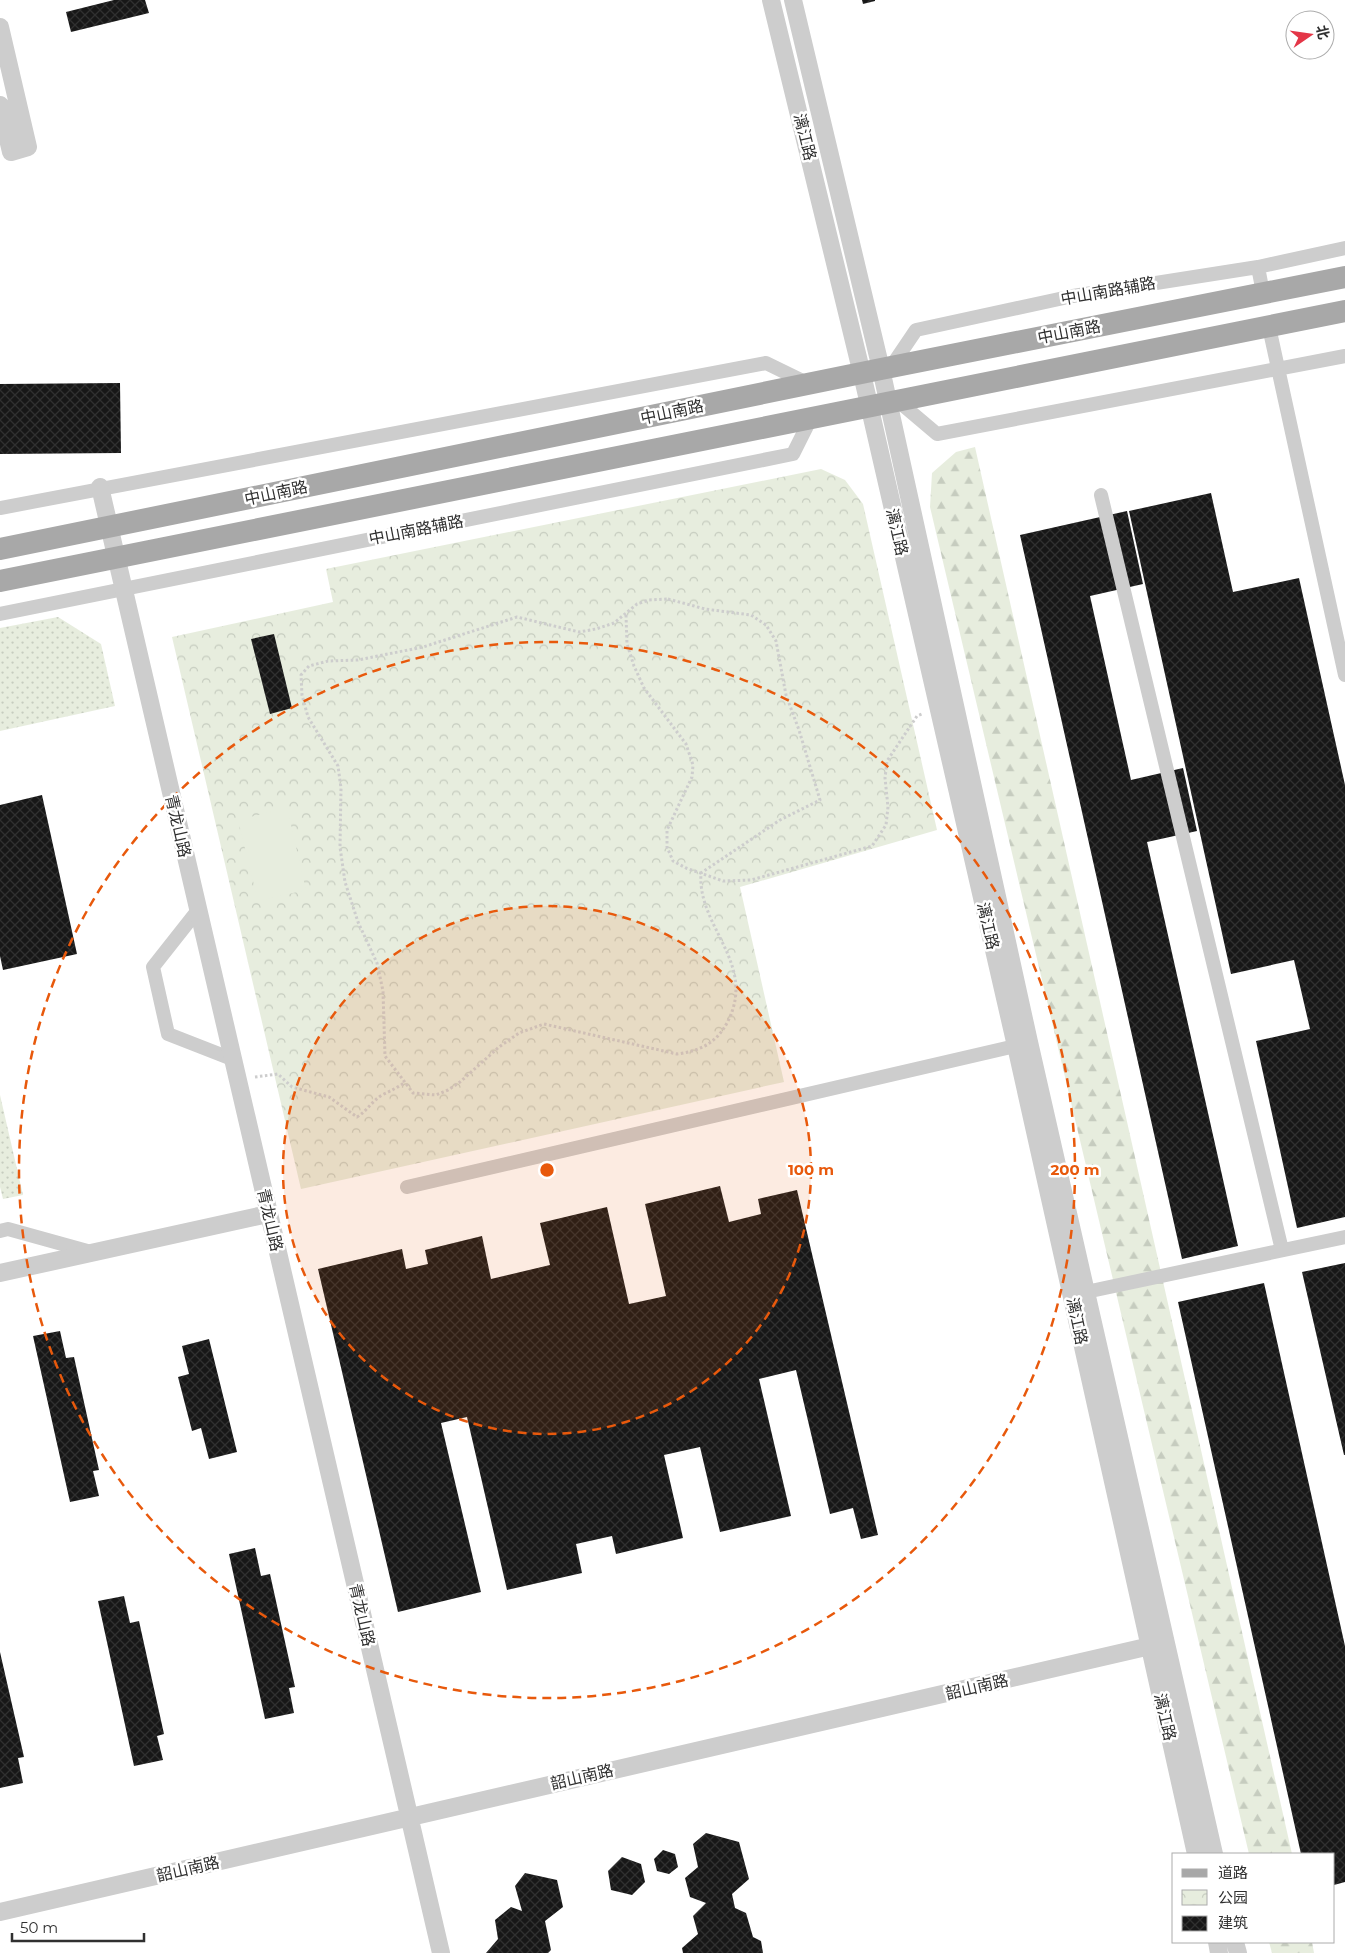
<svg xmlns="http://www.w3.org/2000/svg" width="1345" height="1953" font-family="Montserrat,'Noto Sans SC',sans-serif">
	<defs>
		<pattern id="grass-dots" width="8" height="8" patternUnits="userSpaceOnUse" patternTransform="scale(1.25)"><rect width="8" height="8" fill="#e7edde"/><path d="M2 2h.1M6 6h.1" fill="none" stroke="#c6ccbf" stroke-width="1.8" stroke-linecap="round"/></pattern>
		<pattern id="forest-firs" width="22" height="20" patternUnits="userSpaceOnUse" patternTransform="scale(1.25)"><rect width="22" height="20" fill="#e7edde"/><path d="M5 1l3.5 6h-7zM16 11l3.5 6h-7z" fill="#c6ccbf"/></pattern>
		<pattern id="park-crowns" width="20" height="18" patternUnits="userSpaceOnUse" patternTransform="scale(1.25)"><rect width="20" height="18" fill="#e7edde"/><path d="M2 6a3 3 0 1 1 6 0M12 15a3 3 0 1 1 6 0" fill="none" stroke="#c6ccbf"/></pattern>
		<pattern id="building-cross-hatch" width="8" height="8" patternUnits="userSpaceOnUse" patternTransform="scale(1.25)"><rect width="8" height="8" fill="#171717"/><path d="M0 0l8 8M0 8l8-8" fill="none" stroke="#303030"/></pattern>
	</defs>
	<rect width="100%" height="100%" fill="#fff"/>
	<path fill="url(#grass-dots)" d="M 58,617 L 101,644 L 115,706 L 0,731 L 0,628 Z
		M 0,1095 L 23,1195 L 3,1199 L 0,1187 Z"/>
	<path fill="url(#forest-firs)" d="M 975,447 L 1292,1854 L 1249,1854 L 930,507 L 932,473 L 956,452 Z
		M 1269,1942 L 1312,1942 L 1314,1953 L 1272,1953 Z"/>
	<path fill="url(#park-crowns)" d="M 821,469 L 845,480 L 863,504 L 937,830 L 740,887 L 784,1082 L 301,1189 L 172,637 L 333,602 L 326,569 Z"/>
	<path fill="#e7edde" d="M 287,808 L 306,890 L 258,901 L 238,820 Z"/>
	<path fill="url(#building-cross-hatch)" d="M 114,0 L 145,0 L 149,13 L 71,32 L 66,12 Z
		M 862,0 L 875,0 L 875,1 L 863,4 Z
		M 120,383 L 121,453 L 0,454 L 0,384 Z
		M 1211,493 L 1233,592 L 1299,578 L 1345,785 L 1345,1217 L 1297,1228 L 1256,1041 L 1310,1029 L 1294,960 L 1231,974 L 1129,511 Z
		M 1127,511 L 1143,584 L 1090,596 L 1131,780 L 1183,768 L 1197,831 L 1147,842 L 1238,1246 L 1182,1259 L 1020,535 Z
		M 274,634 L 292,708 L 270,714 L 251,639 Z
		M 42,795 L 77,954 L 3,970 L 0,956 L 0,805 Z
		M 720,1186 L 729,1222 L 761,1214 L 758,1199 L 797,1190 L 878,1535 L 861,1539 L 853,1508 L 830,1514 L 796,1370 L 759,1379 L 791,1516 L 720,1532 L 700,1447 L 664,1455 L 683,1538 L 616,1554 L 612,1536 L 576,1544 L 582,1573 L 507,1590 L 467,1417 L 441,1423 L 481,1592 L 398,1612 L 318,1269 L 402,1249 L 406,1269 L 428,1264 L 425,1250 L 482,1236 L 491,1279 L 550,1265 L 540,1223 L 607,1207 L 629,1304 L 666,1296 L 645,1204 Z
		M 1345,1263 L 1345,1455 L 1344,1455 L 1302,1272 Z
		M 1264,1283 L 1345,1646 L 1345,1882 L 1334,1885 L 1334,1854 L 1301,1854 L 1178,1302 Z
		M 60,1331 L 66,1358 L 74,1357 L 99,1470 L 93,1471 L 99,1496 L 70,1502 L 33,1336 Z
		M 209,1339 L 237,1452 L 209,1459 L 201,1428 L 192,1431 L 178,1377 L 189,1374 L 182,1346 Z
		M 255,1548 L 261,1576 L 270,1574 L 295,1687 L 289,1688 L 294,1713 L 265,1719 L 229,1554 Z
		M 124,1596 L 130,1623 L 139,1621 L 164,1734 L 157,1736 L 163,1760 L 134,1766 L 98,1601 Z
		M 0,1652 L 24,1757 L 18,1758 L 23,1783 L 0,1788 Z
		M 706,1833 L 739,1842 L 749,1879 L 732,1894 L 735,1908 L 746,1913 L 753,1937 L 761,1941 L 763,1953 L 683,1953 L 682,1948 L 698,1934 L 693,1916 L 706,1903 L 690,1897 L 685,1878 L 698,1867 L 693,1844 Z
		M 663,1850 L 675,1854 L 678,1867 L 669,1874 L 657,1871 L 654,1859 Z
		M 622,1857 L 641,1864 L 645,1882 L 632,1895 L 611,1890 L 608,1871 Z
		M 525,1873 L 557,1880 L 563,1907 L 545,1921 L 551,1950 L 548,1953 L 486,1953 L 498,1939 L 495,1920 L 511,1907 L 522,1911 L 515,1886 Z"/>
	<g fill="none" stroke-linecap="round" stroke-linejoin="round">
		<path stroke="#cdcdcd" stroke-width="3" stroke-dasharray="2.5 2.5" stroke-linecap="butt" d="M 668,599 L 705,609 L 751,615 L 766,625 L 776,641 L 786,695 L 799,730 L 820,800 L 780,820 L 701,873 C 697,927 757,963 728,1021 C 717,1043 700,1051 677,1054 L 544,1024 L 519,1033 L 499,1047 L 460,1082 L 448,1090 L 436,1095 L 413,1093 L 385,1056 L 383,991 L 377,963 L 358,922 L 345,882 L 340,847 L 341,788 L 338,766 L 308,717 L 302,695 L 301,675 L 309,666 L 328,661 L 358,660 L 423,647 L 517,617 L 579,632 L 596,629 L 614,623 L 637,604 L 649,600 Z
			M 626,615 L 627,644 L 634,666 L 644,688 L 686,744 L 693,765 L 692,777 L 667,830 L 667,847 L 673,861 L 686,868 L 723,881 L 751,880 L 872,846 L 886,825 L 888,807 L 885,778 L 887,761 L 917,716 L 922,714
			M 255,1077 L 278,1074 L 292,1087 L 329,1097 L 357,1117 C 367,1111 372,1101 382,1095 C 390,1091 397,1088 404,1083"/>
		<path stroke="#cdcdcd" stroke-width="14" d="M 1258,267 L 1263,293
			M 1269,327 L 1345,675
			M 891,367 L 916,330 L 1073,296 L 1258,267 L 1345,248
			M 898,401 L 937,434 L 1345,356
			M 1101,495 L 1282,1250
			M 0,508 L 766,363 L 807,383
			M 0,614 L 793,454 L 811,418
			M 198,910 L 153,967 L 168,1034 L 232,1059
			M 407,1187 L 1024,1044
			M 0,1231 L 8,1229 L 91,1252
			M 1086,1292 L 1345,1237"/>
		<path stroke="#cdcdcd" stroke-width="18" d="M 771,0 L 862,374 L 1016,1046 L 1196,1854
			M 793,0 L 881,369 L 1029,1042 L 1214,1854
			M 0,27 L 28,147 L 11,152 L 0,105
			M 100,487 L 441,1953
			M 0,1273 L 268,1214
			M 0,1912 L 1159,1644
			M 1217,1942 L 1219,1953
			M 1235,1942 L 1238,1953"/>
		<path stroke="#a8a8a8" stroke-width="22" d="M 0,549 L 881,369 L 1345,277
			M 0,581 L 1345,311"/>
	</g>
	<circle cx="547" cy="1170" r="264" fill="#e8590c" fill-opacity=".12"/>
	<g fill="none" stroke="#e8590c" stroke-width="2.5" stroke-dasharray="9 6">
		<circle cx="547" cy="1170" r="264"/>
		<circle cx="547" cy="1170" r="528"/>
	</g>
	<g text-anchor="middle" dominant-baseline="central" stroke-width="5" stroke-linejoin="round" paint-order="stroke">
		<g font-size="16" fill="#303030" stroke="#fff">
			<text transform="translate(805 137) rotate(76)">漓江路</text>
			<text transform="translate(1108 291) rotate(-10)">中山南路辅路</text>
			<text transform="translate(1069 332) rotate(-11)">中山南路</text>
			<text transform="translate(672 412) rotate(-12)">中山南路</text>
			<text transform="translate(276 493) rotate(-12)">中山南路</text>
			<text transform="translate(416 530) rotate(-11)">中山南路辅路</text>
			<text transform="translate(897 532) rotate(77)">漓江路</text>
			<text transform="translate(178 826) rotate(77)">青龙山路</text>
			<text transform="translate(988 926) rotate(77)">漓江路</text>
			<text transform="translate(270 1220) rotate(77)">青龙山路</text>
			<text transform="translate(1077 1321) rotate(78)">漓江路</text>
			<text transform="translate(362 1615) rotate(77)">青龙山路</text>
			<text transform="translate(977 1687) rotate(-13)">韶山南路</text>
			<text transform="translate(1165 1717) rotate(77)">漓江路</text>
			<text transform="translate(582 1777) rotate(-13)">韶山南路</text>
			<text transform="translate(188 1869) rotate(-13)">韶山南路</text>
		</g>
	</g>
	<circle cx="547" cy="1170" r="8" fill="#e8590c" stroke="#fff" stroke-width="2.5"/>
	<g font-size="15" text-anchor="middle" font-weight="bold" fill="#e8590c" stroke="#fff" stroke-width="5" stroke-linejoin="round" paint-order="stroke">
		<text x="811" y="1175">100 m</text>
		<text x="1075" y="1175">200 m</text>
	</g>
	<rect x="1172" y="1853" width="162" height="90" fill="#ffffff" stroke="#acacac"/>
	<rect x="1182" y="1869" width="25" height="8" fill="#a8a8a8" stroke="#acacac"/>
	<text x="1218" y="1878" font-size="15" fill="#303030">道路</text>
	<rect x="1182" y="1890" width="25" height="15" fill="url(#park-crowns)" stroke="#acacac"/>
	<text x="1218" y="1903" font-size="15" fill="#303030">公园</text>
	<rect x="1182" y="1916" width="25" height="15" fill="url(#building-cross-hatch)" stroke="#acacac"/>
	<text x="1218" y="1928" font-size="15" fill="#303030">建筑</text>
	<g transform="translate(1310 35) rotate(77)"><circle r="24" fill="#ffffff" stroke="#acacac"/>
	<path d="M0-4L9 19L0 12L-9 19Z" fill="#e43647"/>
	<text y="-8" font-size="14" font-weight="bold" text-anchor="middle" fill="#303030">北</text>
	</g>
	<path d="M12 1933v8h132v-8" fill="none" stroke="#303030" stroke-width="2.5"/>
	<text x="20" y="1933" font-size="15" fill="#303030" stroke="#ffffff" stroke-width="4" paint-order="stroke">50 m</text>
</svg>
